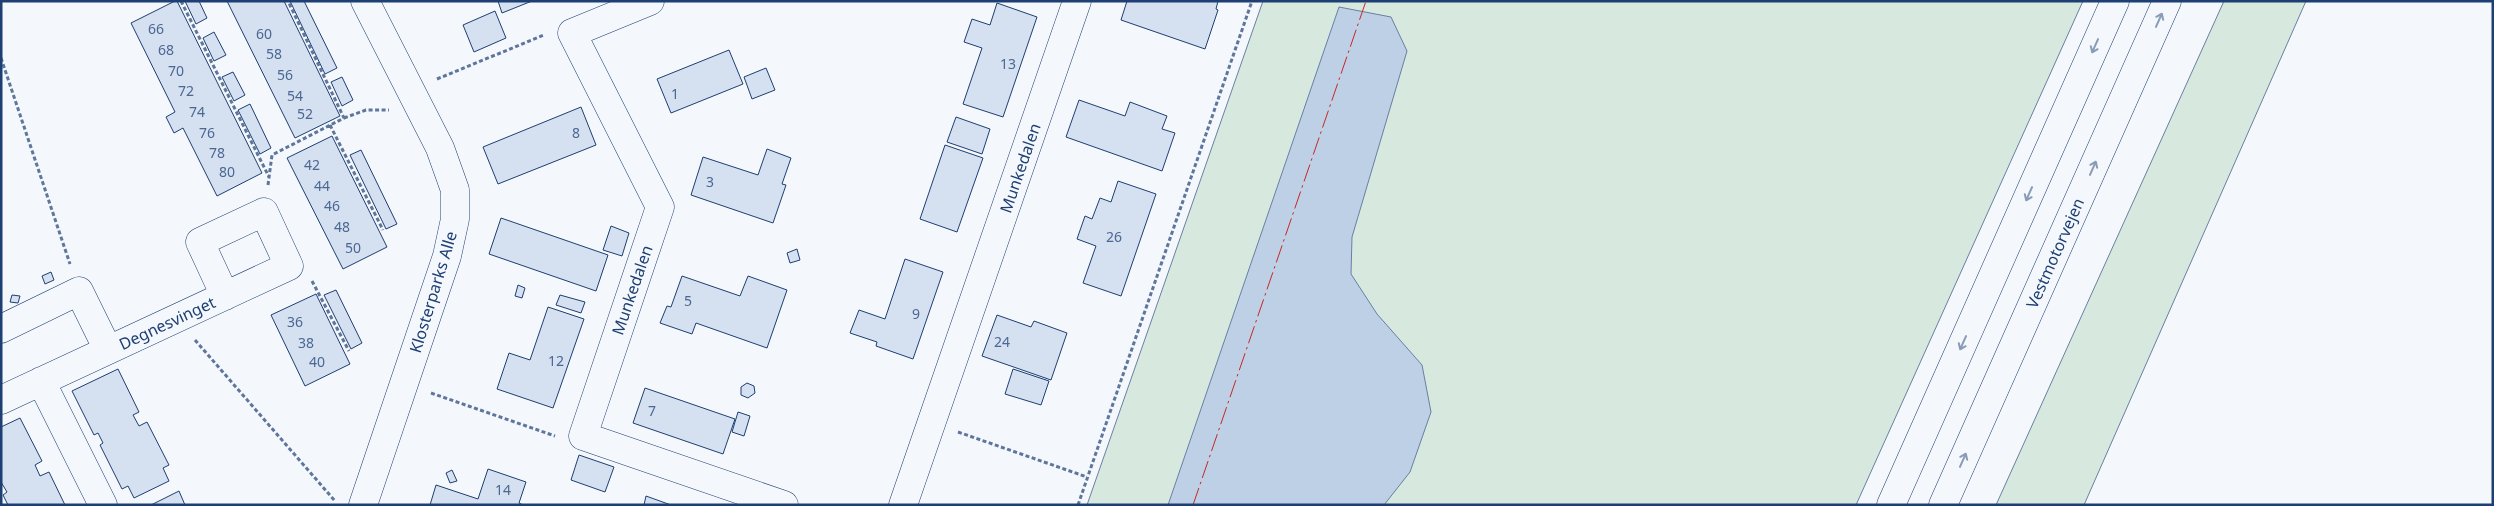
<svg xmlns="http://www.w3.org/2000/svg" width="2494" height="506" font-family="'Noto Sans',sans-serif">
	<rect width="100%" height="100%" fill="#f4f7fb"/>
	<path fill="#d7e8df" stroke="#687fa3" d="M 1263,1 L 2083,1 L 1856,505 L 1087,505 Z
		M 2224,1 L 2306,1 L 2084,505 L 1996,505 Z"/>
	<path fill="#bed0e5" stroke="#687fa3" d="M 1339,7 L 1391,17 L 1407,51 L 1352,237 L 1351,274 L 1377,314 L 1422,365 L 1431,412 L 1410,472 L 1384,505 L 1168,505 Z"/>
	<path fill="#d5e0f0" stroke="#1d3f73" d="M 175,1 L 177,1 L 262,173 L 217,196 L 183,128 L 174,133 L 166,117 L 175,112 L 131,23 Z
		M 185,1 L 199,1 L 207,18 L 196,24 Z
		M 227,1 L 284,1 L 340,116 L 295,138 Z
		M 290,1 L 304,1 L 337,68 L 325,74 Z
		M 498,1 L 532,1 L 502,13 Z
		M 1127,1 L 1218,1 L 1216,9 L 1218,10 L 1205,49 L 1121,20 Z
		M 997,3 L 1037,17 L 1003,117 L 963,104 L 982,48 L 964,42 L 972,19 L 990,25 Z
		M 495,11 L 506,38 L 474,52 L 463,25 Z
		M 214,32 L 226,55 L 214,61 L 203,38 Z
		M 729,50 L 743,84 L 671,113 L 657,79 Z
		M 766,68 L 775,90 L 752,99 L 744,77 Z
		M 233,72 L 245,95 L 234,101 L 222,77 Z
		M 342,77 L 353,100 L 342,106 L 331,82 Z
		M 1079,100 L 1125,116 L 1130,102 L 1167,116 L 1162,129 L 1175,133 L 1162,171 L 1066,137 Z
		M 250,104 L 271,148 L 260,154 L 238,110 Z
		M 581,107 L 596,145 L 498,184 L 483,147 Z
		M 956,117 L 990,129 L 982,154 L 947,142 Z
		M 332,136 L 387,247 L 343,269 L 287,158 Z
		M 945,145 L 983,158 L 957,232 L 920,219 Z
		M 767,149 L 791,158 L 782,184 L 786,185 L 773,223 L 691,195 L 703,157 L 758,175 Z
		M 361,150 L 397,224 L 386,229 L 350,155 Z
		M 1118,181 L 1156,194 L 1121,296 L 1083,283 L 1096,246 L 1077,239 L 1085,216 L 1092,219 L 1100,198 L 1111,202 Z
		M 501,218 L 608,255 L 596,291 L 489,254 Z
		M 611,226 L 629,233 L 622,256 L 603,250 Z
		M 797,249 L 800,260 L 790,263 L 787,253 Z
		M 905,259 L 943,272 L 913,359 L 876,346 L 877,342 L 850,333 L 859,310 L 885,319 Z
		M 51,272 L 54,280 L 45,284 L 42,276 Z
		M 682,276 L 740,296 L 748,276 L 787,290 L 767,348 L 696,323 L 692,334 L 660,323 L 667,306 L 671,307 Z
		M 518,285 L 525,288 L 522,298 L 515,296 Z
		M 336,290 L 362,343 L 351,349 L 324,295 Z
		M 316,294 L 350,364 L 305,386 L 271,315 Z
		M 12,295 L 20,296 L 18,303 L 10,302 Z
		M 560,295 L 585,302 L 581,313 L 556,305 Z
		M 548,307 L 584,319 L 553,408 L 497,389 L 509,353 L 530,360 Z
		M 997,315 L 1031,327 L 1034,321 L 1067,333 L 1051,380 L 982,356 Z
		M 118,369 L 139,412 L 133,415 L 139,426 L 147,422 L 169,465 L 163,468 L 169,481 L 134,498 L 128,486 L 122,489 L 100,445 L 103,443 L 98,433 L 94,435 L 72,391 Z
		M 1013,369 L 1049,381 L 1041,405 L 1005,394 Z
		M 747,383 L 754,386 L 755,393 L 748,398 L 741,395 L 741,387 Z
		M 645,388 L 735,419 L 723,454 L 633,423 Z
		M 738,412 L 750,416 L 744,436 L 732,432 Z
		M 20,418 L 42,461 L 35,465 L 40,476 L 49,472 L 65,505 L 8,505 L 3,495 L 7,492 L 1,482 L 1,427 Z
		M 579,455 L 614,467 L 605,492 L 571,480 Z
		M 488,469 L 526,482 L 519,503 L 523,505 L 430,505 L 436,485 L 478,499 Z
		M 452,470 L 457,481 L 450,483 L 446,473 Z
		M 179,491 L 185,505 L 151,505 Z
		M 646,496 L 671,505 L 644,505 Z"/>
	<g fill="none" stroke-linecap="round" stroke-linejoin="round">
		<g stroke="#1d3f73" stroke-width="29">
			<path id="minor" d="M 650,1 L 572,33 L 660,207 L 583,436 L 784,505
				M 1,329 L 79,291 L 108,350
				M 41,381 L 103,505
				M 1,400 L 289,266 L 264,212 L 200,242 L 225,296
				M 363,505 L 447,256 L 455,219 L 455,190 L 440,148 L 365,1
				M 903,505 L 1077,1"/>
		</g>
		<g stroke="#1d3f73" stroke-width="29">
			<path id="highway" d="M 1891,505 L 2115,1
				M 1943,505 L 2167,1"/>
		</g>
		<path stroke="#5e769c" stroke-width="3" stroke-dasharray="4 2.5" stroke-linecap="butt" d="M 181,1 L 269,177
			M 1,58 L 70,264
			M 437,79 L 544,35
			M 344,118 L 366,110 L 389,110
			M 330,125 L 383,230
			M 268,185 L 272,155 L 344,118 L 288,1
			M 312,281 L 349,351
			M 195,340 L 335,501
			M 431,393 L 555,436
			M 958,432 L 1087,477
			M 1078,505 L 1252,1"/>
		<use href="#minor" stroke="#f4f7fb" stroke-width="28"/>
		<use href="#highway" stroke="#f4f7fb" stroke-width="28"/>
		<path stroke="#c62828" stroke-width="1" stroke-dasharray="18 4 2.5 4" stroke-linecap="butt" d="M 1193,505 L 1366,1"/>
	</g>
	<defs><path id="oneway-shaft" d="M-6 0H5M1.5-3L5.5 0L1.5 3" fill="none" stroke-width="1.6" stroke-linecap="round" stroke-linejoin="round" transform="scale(1.25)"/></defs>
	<g stroke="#889bb7">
		<use href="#oneway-shaft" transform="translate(2159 20) rotate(-66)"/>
		<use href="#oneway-shaft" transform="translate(2095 46) rotate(114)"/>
		<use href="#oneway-shaft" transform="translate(2093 168) rotate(-66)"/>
		<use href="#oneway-shaft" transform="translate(2029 194) rotate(114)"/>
		<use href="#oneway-shaft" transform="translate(1963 343) rotate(114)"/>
		<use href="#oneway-shaft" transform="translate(1963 460) rotate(-66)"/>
	</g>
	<g text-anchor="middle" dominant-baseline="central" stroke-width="4" stroke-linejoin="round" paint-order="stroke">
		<g font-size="14" fill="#4b6792">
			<text x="156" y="28">66</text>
			<text x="264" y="33">60</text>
			<text x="166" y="49">68</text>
			<text x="274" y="53">58</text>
			<text x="1008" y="63">13</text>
			<text x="176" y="70">70</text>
			<text x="285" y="74">56</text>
			<text x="186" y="90">72</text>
			<text x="675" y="93">1</text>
			<text x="295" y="95">54</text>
			<text x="197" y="111">74</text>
			<text x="305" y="113">52</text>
			<text x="207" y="132">76</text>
			<text x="576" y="132">8</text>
			<text x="217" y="152">78</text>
			<text x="312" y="164">42</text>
			<text x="227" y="171">80</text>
			<text x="710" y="181">3</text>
			<text x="322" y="185">44</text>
			<text x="332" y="205">46</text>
			<text x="342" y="226">48</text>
			<text x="1114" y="236">26</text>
			<text x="353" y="247">50</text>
			<text x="688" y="300">5</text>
			<text x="916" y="313">9</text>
			<text x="295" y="321">36</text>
			<text x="1002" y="341">24</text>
			<text x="306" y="342">38</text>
			<text x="556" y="360">12</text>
			<text x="317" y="361">40</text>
			<text x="652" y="410">7</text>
			<text x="503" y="489">14</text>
		</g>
		<g font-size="16" fill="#1d3f73" stroke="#f4f7fb">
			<text transform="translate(1020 168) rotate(-71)">Munkedalen</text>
			<text transform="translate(2055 253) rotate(-66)">Vestmotorvejen</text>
			<text transform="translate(632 290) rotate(-71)">Munkedalen</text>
			<text transform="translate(433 292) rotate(-73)">Klosterparks Alle</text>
			<text transform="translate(167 323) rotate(-25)">Degnesvinget</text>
		</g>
	</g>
	<rect width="2494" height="506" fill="none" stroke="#1d3f73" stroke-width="5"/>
</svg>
